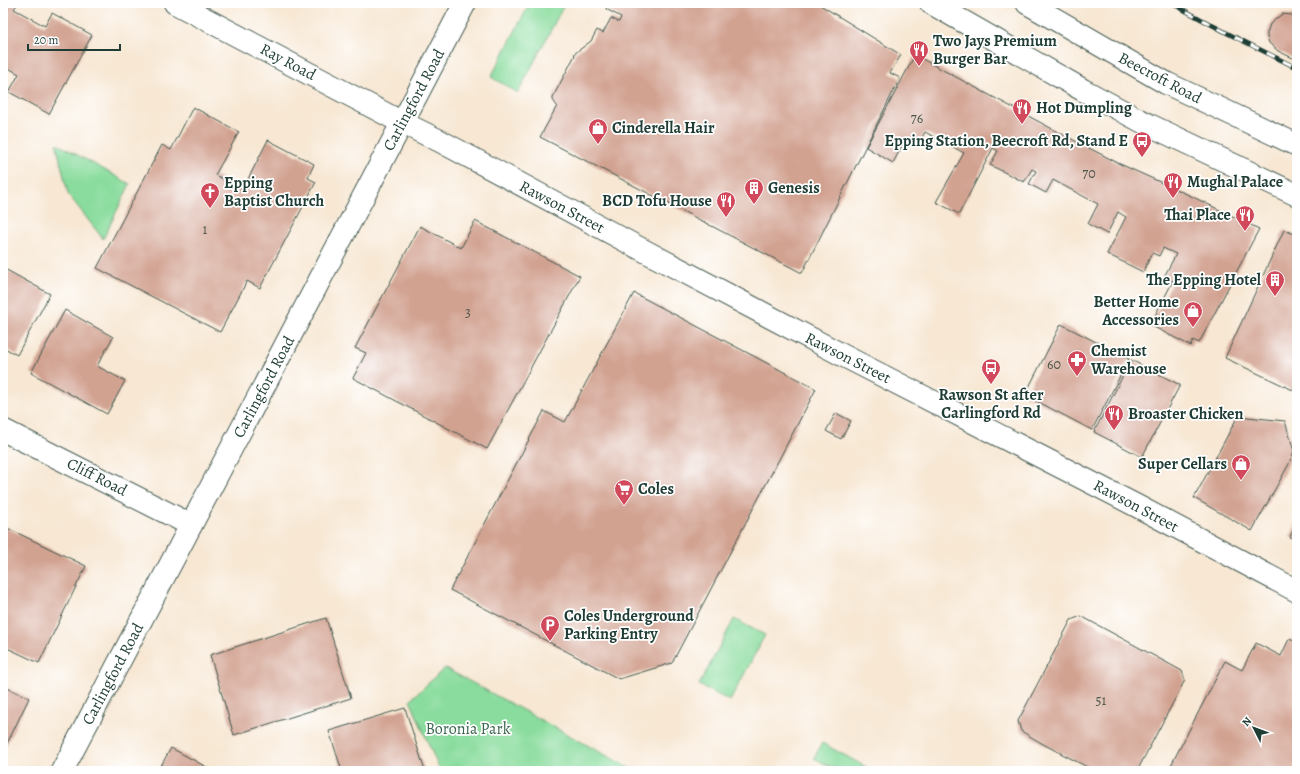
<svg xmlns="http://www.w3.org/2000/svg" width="1300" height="774" font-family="Alegreya,serif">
	<rect width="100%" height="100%" fill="#fff"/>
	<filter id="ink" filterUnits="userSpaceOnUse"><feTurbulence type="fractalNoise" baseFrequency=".025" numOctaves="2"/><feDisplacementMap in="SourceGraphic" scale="8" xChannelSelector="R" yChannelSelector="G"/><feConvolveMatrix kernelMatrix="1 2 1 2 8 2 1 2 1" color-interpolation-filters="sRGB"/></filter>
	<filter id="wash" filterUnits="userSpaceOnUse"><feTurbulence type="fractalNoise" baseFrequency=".012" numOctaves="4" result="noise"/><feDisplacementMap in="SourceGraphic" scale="16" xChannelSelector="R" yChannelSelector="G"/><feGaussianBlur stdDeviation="0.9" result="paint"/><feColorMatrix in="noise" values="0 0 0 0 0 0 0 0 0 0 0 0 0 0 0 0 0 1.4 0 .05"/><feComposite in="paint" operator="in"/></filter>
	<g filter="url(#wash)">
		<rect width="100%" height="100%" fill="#f7e7d3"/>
		<path fill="#89dc9d" stroke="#548c68" d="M 530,3 L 565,3 L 518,93 L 491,77 Z
			M 56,143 L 130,184 L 103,239 L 68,194 Z
			M 734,619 L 765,635 L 730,701 L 699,685 Z
			M 445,668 L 635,771 L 440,771 L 410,700 Z
			M 822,743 L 870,769 L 868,771 L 838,771 L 814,758 Z"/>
		<g id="blocks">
			<path fill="#d2a291" d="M 3,3 L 18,3 L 14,9 L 45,26 L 52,13 L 92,35 L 49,114 L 9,92 L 19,74 L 3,65 Z
				M 608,3 L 817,3 L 901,55 L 890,73 L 900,78 L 802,273 L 540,137 L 557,106 L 553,100 L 553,97 L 575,55 L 574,54 L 591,41 L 597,30 L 603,33 L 611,18 L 619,22 L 621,17 L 606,9 Z
				M 1282,14 L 1292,15 L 1297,17 L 1297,60 L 1278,51 L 1269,43 L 1267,37 L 1267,33 L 1270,24 Z
				M 915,55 L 1058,132 L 1120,164 L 1191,196 L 1259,229 L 1199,343 L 1193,340 L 1191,346 L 1150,325 L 1173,281 L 1164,277 L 1176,254 L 1163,248 L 1159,256 L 1152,253 L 1143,272 L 1107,254 L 1126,217 L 1118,212 L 1107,234 L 1088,224 L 1098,204 L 1053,180 L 1046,193 L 1029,184 L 1036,171 L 1032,169 L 1024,182 L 990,165 L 998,151 L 993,148 L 959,214 L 936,202 L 964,153 L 925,132 L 917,147 L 905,140 L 893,163 L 866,147 Z
				M 193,107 L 239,132 L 215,175 L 243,189 L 268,140 L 314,164 L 308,178 L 316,182 L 260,288 L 247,281 L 220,332 L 97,268 L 162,145 L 171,150 Z
				M 475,221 L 580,276 L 487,449 L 353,378 L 366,353 L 355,348 L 420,226 L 461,248 Z
				M 1284,230 L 1297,235 L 1297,392 L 1225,358 Z
				M 3,268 L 50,294 L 17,355 L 3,347 Z
				M 634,293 L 816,389 L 672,663 L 619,679 L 450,590 L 544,411 L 565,422 Z
				M 65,310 L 113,337 L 97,366 L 125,381 L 107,414 L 31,373 Z
				M 1061,324 L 1129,359 L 1092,430 L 1025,395 Z
				M 1131,360 L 1180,385 L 1142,457 L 1094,432 Z
				M 836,413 L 851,421 L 841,439 L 826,431 Z
				M 1238,416 L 1285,421 L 1294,451 L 1289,464 L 1252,531 L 1194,498 Z
				M 1297,522 L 1297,540 L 1290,537 Z
				M 3,526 L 86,566 L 39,663 L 3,646 Z
				M 1081,616 L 1182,671 L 1185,680 L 1137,771 L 1095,771 L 1043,744 L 1021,731 L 1018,721 L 1071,620 Z
				M 326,618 L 351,698 L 234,735 L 210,655 Z
				M 1289,639 L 1297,642 L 1297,771 L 1168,771 L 1225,661 L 1242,670 L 1256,643 L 1281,656 Z
				M 3,686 L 29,698 L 3,752 Z
				M 405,708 L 425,771 L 342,771 L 329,731 Z
				M 171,748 L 214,771 L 158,771 Z"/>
		</g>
	</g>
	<g filter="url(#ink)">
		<use href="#blocks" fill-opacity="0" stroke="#3f564c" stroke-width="1"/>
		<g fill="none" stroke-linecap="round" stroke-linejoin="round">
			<g stroke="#3f564c" stroke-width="24">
				<path id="street" d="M 401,122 L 440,141 L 641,249 L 846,357 L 1135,505 L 1297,591
					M 3,430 L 191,525"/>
			</g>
			<g stroke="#3f564c" stroke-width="24">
				<path id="secondary" d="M 175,3 L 401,122"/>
			</g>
			<g stroke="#3f564c" stroke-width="24">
				<path id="primary" d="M 931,3 L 1083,90 L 1141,121 L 1297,195
					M 1027,3 L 1166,83 L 1297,145
					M 62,771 L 465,3"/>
			</g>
			<use href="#street" stroke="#fff" stroke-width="22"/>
			<use href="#secondary" stroke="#fff" stroke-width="22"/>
			<use href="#primary" stroke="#fff" stroke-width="22"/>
			<g stroke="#1f3d34" stroke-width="4.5">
				<path id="rail" d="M 1171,3 L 1227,33 L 1297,68"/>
			</g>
			<use href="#rail" stroke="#fff" stroke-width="3" stroke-dasharray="9" stroke-linecap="butt"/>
		</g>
	</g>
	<defs>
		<g id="restaurant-pin" transform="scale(1)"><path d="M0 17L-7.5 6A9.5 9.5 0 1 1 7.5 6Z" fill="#d1495b" stroke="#fff"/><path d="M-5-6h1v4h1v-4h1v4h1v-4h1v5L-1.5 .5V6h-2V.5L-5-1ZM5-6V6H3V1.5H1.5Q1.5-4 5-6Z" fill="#fff"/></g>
		<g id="shop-pin" transform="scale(1)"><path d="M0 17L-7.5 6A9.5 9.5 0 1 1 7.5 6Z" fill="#d1495b" stroke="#fff"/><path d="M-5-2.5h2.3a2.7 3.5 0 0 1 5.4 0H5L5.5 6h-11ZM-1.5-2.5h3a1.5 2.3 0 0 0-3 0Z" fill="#fff"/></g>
		<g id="bus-pin" transform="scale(1)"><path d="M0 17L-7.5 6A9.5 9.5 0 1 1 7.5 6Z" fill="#d1495b" stroke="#fff"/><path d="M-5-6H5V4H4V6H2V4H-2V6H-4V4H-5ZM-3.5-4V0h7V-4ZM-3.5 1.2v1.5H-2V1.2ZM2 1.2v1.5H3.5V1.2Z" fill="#fff"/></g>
		<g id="building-pin" transform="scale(1)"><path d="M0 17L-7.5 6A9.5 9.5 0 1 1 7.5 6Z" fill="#d1495b" stroke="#fff"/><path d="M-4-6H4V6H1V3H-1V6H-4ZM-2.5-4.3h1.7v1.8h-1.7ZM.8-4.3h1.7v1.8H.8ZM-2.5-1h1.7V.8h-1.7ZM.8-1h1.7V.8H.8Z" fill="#fff"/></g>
		<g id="church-pin" transform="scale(1)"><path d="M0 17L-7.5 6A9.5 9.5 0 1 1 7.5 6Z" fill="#d1495b" stroke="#fff"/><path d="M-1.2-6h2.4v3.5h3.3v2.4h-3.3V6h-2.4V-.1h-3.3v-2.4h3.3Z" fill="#fff"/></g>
		<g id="pharmacy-pin" transform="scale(1)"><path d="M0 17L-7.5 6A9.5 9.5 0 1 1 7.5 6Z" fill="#d1495b" stroke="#fff"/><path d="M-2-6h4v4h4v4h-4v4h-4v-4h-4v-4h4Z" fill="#fff"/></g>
		<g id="supermarket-pin" transform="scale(1)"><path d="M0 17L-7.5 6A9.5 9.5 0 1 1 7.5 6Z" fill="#d1495b" stroke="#fff"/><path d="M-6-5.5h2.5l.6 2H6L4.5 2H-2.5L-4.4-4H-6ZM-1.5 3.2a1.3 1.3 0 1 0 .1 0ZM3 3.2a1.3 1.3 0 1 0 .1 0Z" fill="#fff"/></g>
		<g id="parking-pin" transform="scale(1)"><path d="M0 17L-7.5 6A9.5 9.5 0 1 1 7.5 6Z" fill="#d1495b" stroke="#fff"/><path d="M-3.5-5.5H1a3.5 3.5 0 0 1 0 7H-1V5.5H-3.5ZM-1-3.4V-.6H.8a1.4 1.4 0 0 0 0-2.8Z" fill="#fff"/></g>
	</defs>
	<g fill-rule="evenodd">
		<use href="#restaurant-pin" x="919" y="50"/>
		<use href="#restaurant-pin" x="1022" y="108"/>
		<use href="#shop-pin" x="598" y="128"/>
		<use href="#bus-pin" x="1142" y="141"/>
		<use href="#restaurant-pin" x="1173" y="182"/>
		<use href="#building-pin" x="754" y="188"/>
		<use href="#church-pin" x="210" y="192"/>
		<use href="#restaurant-pin" x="726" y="201"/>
		<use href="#restaurant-pin" x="1245" y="215"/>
		<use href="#building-pin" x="1275" y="280"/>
		<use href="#shop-pin" x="1193" y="311"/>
		<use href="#pharmacy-pin" x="1077" y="360"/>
		<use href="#bus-pin" x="991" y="368"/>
		<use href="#restaurant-pin" x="1114" y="414"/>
		<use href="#shop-pin" x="1241" y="464"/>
		<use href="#supermarket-pin" x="624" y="489"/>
		<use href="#parking-pin" x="550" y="625"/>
	</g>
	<g text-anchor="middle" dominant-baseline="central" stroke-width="3.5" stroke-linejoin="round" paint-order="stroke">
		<g font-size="14" fill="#4c564b">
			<text x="917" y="118">76</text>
			<text x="1089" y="173">70</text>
			<text x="205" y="229">1</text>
			<text x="468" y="312">3</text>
			<text x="1054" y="364">60</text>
			<text x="1101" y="700">51</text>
		</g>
		<g font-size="16" font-weight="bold" fill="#1f3d34" stroke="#fff" text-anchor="start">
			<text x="933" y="41">Two Jays Premium<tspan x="933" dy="18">Burger Bar</tspan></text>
			<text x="1036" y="108">Hot Dumpling</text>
			<text x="612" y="128">Cinderella Hair</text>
			<text x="1128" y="141" text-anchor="end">Epping Station, Beecroft Rd, Stand E</text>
			<text x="1187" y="182">Mughal Palace</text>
			<text x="224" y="183">Epping<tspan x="224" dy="18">Baptist Church</tspan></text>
			<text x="768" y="188">Genesis</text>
			<text x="712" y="201" text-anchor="end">BCD Tofu House</text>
			<text x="1231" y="215" text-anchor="end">Thai Place</text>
			<text x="1261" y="280" text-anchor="end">The Epping Hotel</text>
			<text x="1179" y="302" text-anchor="end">Better Home<tspan x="1179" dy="18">Accessories</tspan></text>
			<text x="1091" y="351">Chemist<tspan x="1091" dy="18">Warehouse</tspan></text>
			<text x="991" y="395" text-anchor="middle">Rawson St after<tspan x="991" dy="18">Carlingford Rd</tspan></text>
			<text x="1128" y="414">Broaster Chicken</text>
			<text x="1227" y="464" text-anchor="end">Super Cellars</text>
			<text x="638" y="489">Coles</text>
			<text x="564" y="616">Coles Underground<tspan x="564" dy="18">Parking Entry</tspan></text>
		</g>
		<g font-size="16" fill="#1f3d34" stroke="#fff">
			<text transform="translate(288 62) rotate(28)">Ray Road</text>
			<text transform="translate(1160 78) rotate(28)">Beecroft Road</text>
			<text transform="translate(414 100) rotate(-62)">Carlingford Road</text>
			<text transform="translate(562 207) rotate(28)">Rawson Street</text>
			<text transform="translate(848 358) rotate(27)">Rawson Street</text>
			<text transform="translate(264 387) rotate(-62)">Carlingford Road</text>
			<text transform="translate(97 477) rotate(27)">Cliff Road</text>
			<text transform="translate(1136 506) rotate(28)">Rawson Street</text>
			<text transform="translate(113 674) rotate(-62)">Carlingford Road</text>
		</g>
		<g font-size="16" fill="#3a654e" stroke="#fff">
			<text x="468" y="729">Boronia Park</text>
		</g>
	</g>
	<rect width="1300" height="774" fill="none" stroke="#fff" stroke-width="16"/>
	<g transform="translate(1254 728) rotate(312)" stroke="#ffffff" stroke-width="3" paint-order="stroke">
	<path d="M0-3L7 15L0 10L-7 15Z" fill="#1f3d34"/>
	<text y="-6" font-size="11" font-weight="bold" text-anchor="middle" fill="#1f3d34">N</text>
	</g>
	<path d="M28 44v6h92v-6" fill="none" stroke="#1f3d34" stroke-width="2"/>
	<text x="34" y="44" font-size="12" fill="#1f3d34" stroke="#ffffff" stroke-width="3" paint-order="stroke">20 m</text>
</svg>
